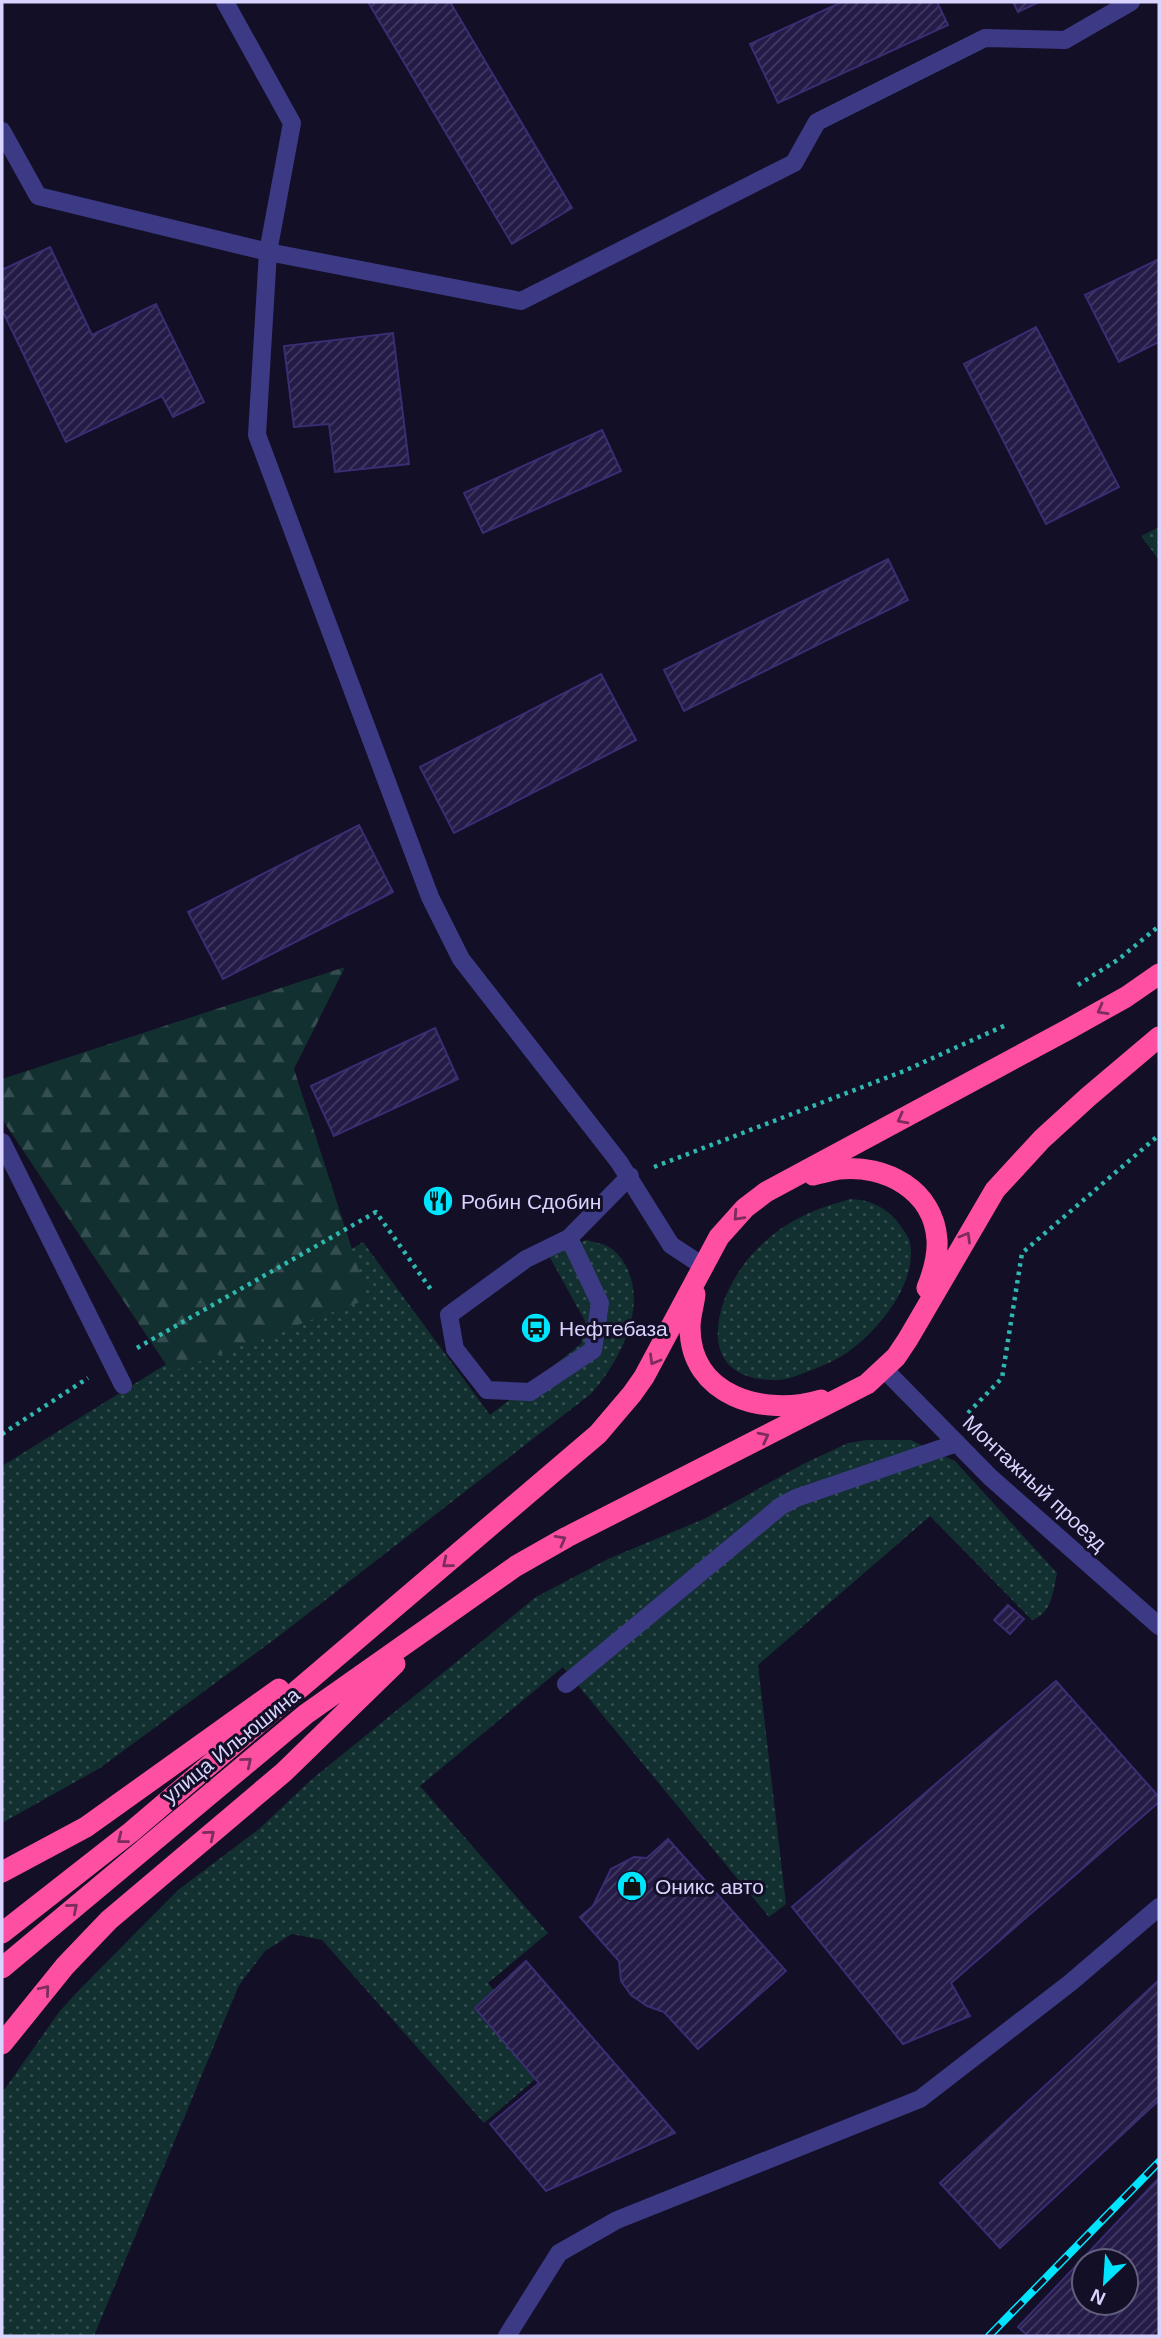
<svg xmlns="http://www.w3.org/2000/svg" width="1161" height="2338" font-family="Arial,sans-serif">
	<defs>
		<pattern id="grass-dots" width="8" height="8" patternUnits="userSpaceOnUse" patternTransform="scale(1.75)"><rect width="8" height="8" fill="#12302f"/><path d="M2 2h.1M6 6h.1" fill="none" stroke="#344d4e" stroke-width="1.8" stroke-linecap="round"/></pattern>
		<pattern id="forest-firs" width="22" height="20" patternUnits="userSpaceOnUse" patternTransform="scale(1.75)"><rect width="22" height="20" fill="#12302f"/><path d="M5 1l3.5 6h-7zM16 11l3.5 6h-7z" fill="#344d4e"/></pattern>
		<pattern id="building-hatch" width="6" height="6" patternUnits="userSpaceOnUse" patternTransform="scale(1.75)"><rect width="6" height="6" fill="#241b47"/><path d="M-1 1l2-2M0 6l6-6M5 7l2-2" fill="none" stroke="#433b63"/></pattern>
	</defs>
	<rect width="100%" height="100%" fill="#130f26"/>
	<path fill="url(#grass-dots)" d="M 1159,527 L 1159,560 L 1141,536 Z
		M 851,1199 C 871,1200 888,1208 900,1225 C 904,1231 909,1237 910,1243 C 918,1285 875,1335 842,1356 C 830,1363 817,1368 804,1373 C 796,1376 787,1380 778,1380 C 687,1382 715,1290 758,1248 C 787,1220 813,1209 851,1199 Z
		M 586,1240 C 593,1242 601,1243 607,1246 C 616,1250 624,1261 628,1270 C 646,1312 619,1361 592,1393 L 279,1636 L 100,1768 L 2,1823 L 2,1466 L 363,1242 L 490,1415 L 581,1344 L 585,1321 L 549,1256 Z
		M 867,1440 L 911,1440 L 955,1461 L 1057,1573 C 1053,1591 1052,1614 1032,1620 L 930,1516 L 758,1665 L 786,1904 L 769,1917 L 563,1667 L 420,1786 L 548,1933 L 488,1983 L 554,2063 L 484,2123 L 322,1940 L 292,1934 L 265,1951 L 239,1985 L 94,2336 L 2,2336 L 2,2093 L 59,2012 L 78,1991 L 178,1890 L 259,1829 L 311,1780 L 536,1597 L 608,1559 L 704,1519 L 803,1464 L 848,1443 Z"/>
	<path fill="url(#forest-firs)" d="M 345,967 L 294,1069 L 368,1299 L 171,1372 L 2,1119 L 2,1079 Z"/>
	<path fill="url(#building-hatch)" stroke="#3b2d73" stroke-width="2" fill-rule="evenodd" d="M 368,2 L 450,2 L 572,208 L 512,244 Z
		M 842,2 L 937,2 L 948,25 L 778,103 L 750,44 Z
		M 1013,2 L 1039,2 L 1018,12 Z
		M 50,247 L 92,335 L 156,304 L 204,402 L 173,417 L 162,396 L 66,442 L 2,310 L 2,270 Z
		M 1159,259 L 1159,342 L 1119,362 L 1085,295 Z
		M 1036,327 L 1119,487 L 1046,524 L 964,364 Z
		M 393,333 L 409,464 L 335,472 L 329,424 L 294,427 L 284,346 Z
		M 602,430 L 621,471 L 483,533 L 464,493 Z
		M 888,559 L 908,600 L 684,711 L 664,670 Z
		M 601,674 L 636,740 L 454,833 L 420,767 Z
		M 359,825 L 393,892 L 223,979 L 188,912 Z
		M 435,1028 L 458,1079 L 334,1136 L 311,1086 Z
		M 1008,1605 L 1024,1619 L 1010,1634 L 994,1620 Z
		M 1056,1681 L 1159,1797 L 1159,1802 L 951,1983 L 970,2016 L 903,2044 L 792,1907 Z
		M 668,1839 L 786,1971 L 698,2049 L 664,2012 L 647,2006 L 631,1995 L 621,1981 L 619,1961 L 580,1917 L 593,1906 L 611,1869 L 634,1857 L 647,1858 Z
		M 526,1961 L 675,2133 L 546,2191 L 490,2124 L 539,2083 L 475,2008 Z
		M 1159,1980 L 1159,2100 L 1000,2248 L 940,2183 Z
		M 1159,2178 L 1159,2336 L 1028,2336 L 1018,2327 ZM 1084,2261 L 1126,2261 L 1126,2303 L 1084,2303 Z"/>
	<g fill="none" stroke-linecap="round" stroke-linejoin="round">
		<path stroke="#2fb8b0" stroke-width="4.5" stroke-dasharray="3.5 5" stroke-linecap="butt" d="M 1078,985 L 1119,959 L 1159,926
			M 654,1167 L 904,1071 L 1006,1025
			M 137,1348 L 376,1212 L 432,1291
			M 968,1413 L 1002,1378 L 1022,1253 L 1159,1135
			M 2,1434 L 88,1378"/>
		<path stroke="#3d3a85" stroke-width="18" d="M 225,2 L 292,123 L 268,252 L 257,435 L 430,897 L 461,959 L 619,1162 L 671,1245 L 703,1266
			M 2,131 L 38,196 L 268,252 L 521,301 L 794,163 L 817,122 L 985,38 L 1065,40 L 1131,2
			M 2,1142 L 123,1385
			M 569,1238 L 600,1303 L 593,1350 L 530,1392 L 487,1390 L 455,1349 L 449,1315 L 526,1259 L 569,1238 L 630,1176
			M 507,2336 L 559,2253 L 617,2220 L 920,2099 L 1070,1983 L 1159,1907"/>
		<path stroke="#3d3a85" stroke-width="18" d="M 884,1369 L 990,1477 L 1159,1626
			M 566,1684 L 781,1506 L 796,1498 L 957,1443"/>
		<path stroke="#ff4fa3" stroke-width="21" d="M 813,1175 C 821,1173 830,1171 839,1169 C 885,1164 934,1190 937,1240 C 938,1256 933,1273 927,1288
			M 695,1294 C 694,1305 690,1316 690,1327 C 690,1397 765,1417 821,1400
			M 2,1872 L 86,1827 L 279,1689
			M 2,1933 L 131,1832 L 598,1434 L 632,1394 L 644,1377 L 719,1237 L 745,1208 L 766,1192 L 1067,1030 L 1126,997 L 1159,974
			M 2,1968 L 306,1714 L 516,1566 L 567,1537 L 867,1384 L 896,1357 L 908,1339 L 995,1190 L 1042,1139 L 1088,1097 L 1159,1037
			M 2,2044 L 65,1966 L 109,1920 L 284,1772 L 395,1664"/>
		<g stroke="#00e5ff" stroke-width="8">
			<path id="rail" d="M 989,2336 L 1159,2162"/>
		</g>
		<use href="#rail" stroke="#130f26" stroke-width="5" stroke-dasharray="16" stroke-linecap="butt"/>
	</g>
	<defs><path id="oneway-chevron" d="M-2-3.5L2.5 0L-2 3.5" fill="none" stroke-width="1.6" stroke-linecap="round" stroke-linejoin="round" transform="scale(1.75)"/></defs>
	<g stroke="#7d2c5e">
		<use href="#oneway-chevron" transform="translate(1102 1010) rotate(151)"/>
		<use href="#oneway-chevron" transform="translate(902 1119) rotate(152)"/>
		<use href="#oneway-chevron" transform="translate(738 1216) rotate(133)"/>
		<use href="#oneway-chevron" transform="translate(966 1237) rotate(-60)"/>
		<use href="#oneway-chevron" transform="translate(654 1360) rotate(120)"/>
		<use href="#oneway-chevron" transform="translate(764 1437) rotate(-27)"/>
		<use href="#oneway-chevron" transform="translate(561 1540) rotate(-29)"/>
		<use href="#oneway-chevron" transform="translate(447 1563) rotate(141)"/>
		<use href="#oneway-chevron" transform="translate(247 1762) rotate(-40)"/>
		<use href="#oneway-chevron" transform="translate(210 1835) rotate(-40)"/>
		<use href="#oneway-chevron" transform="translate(122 1839) rotate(142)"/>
		<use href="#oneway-chevron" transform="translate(73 1908) rotate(-40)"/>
		<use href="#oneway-chevron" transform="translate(45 1990) rotate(-50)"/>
	</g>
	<defs>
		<g id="restaurant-disc" transform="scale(1.575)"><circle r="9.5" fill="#00e5ff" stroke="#130f26"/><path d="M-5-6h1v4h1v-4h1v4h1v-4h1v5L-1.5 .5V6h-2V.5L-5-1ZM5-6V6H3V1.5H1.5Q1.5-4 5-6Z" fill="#111"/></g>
		<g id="bus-disc" transform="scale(1.575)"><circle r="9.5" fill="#00e5ff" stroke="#130f26"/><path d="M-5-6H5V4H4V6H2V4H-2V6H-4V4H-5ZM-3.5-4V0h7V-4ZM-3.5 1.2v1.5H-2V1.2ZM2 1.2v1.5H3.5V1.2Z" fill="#111"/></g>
		<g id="shop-disc" transform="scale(1.575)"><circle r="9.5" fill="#00e5ff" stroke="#130f26"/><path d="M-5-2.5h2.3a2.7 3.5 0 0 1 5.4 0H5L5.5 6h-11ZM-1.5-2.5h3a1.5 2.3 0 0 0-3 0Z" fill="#111"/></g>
	</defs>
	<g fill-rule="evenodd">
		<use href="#restaurant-disc" x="438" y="1201"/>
		<use href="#bus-disc" x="536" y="1328"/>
		<use href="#shop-disc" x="632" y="1886"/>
	</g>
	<g text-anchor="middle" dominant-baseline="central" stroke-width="6" stroke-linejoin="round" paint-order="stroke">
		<g font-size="21" fill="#d9d4ff" stroke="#130f26" text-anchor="start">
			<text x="461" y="1201">Робин Сдобин</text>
			<text x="559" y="1328">Нефтебаза</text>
			<text x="655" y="1886">Оникс авто</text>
		</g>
		<g font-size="21" fill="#d9d4ff" stroke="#130f26">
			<text transform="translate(1035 1483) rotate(43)">Монтажный проезд</text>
			<text transform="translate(231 1745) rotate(-39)">улица Ильюшина</text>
		</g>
	</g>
	<rect width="1161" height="2338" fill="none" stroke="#d9d4ff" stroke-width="7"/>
	<g transform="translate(1105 2282) rotate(205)"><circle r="33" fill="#130f26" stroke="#625e7d" stroke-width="2"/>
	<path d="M0-5L12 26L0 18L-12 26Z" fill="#00e5ff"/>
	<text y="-10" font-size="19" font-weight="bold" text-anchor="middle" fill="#d9d4ff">N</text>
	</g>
</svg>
